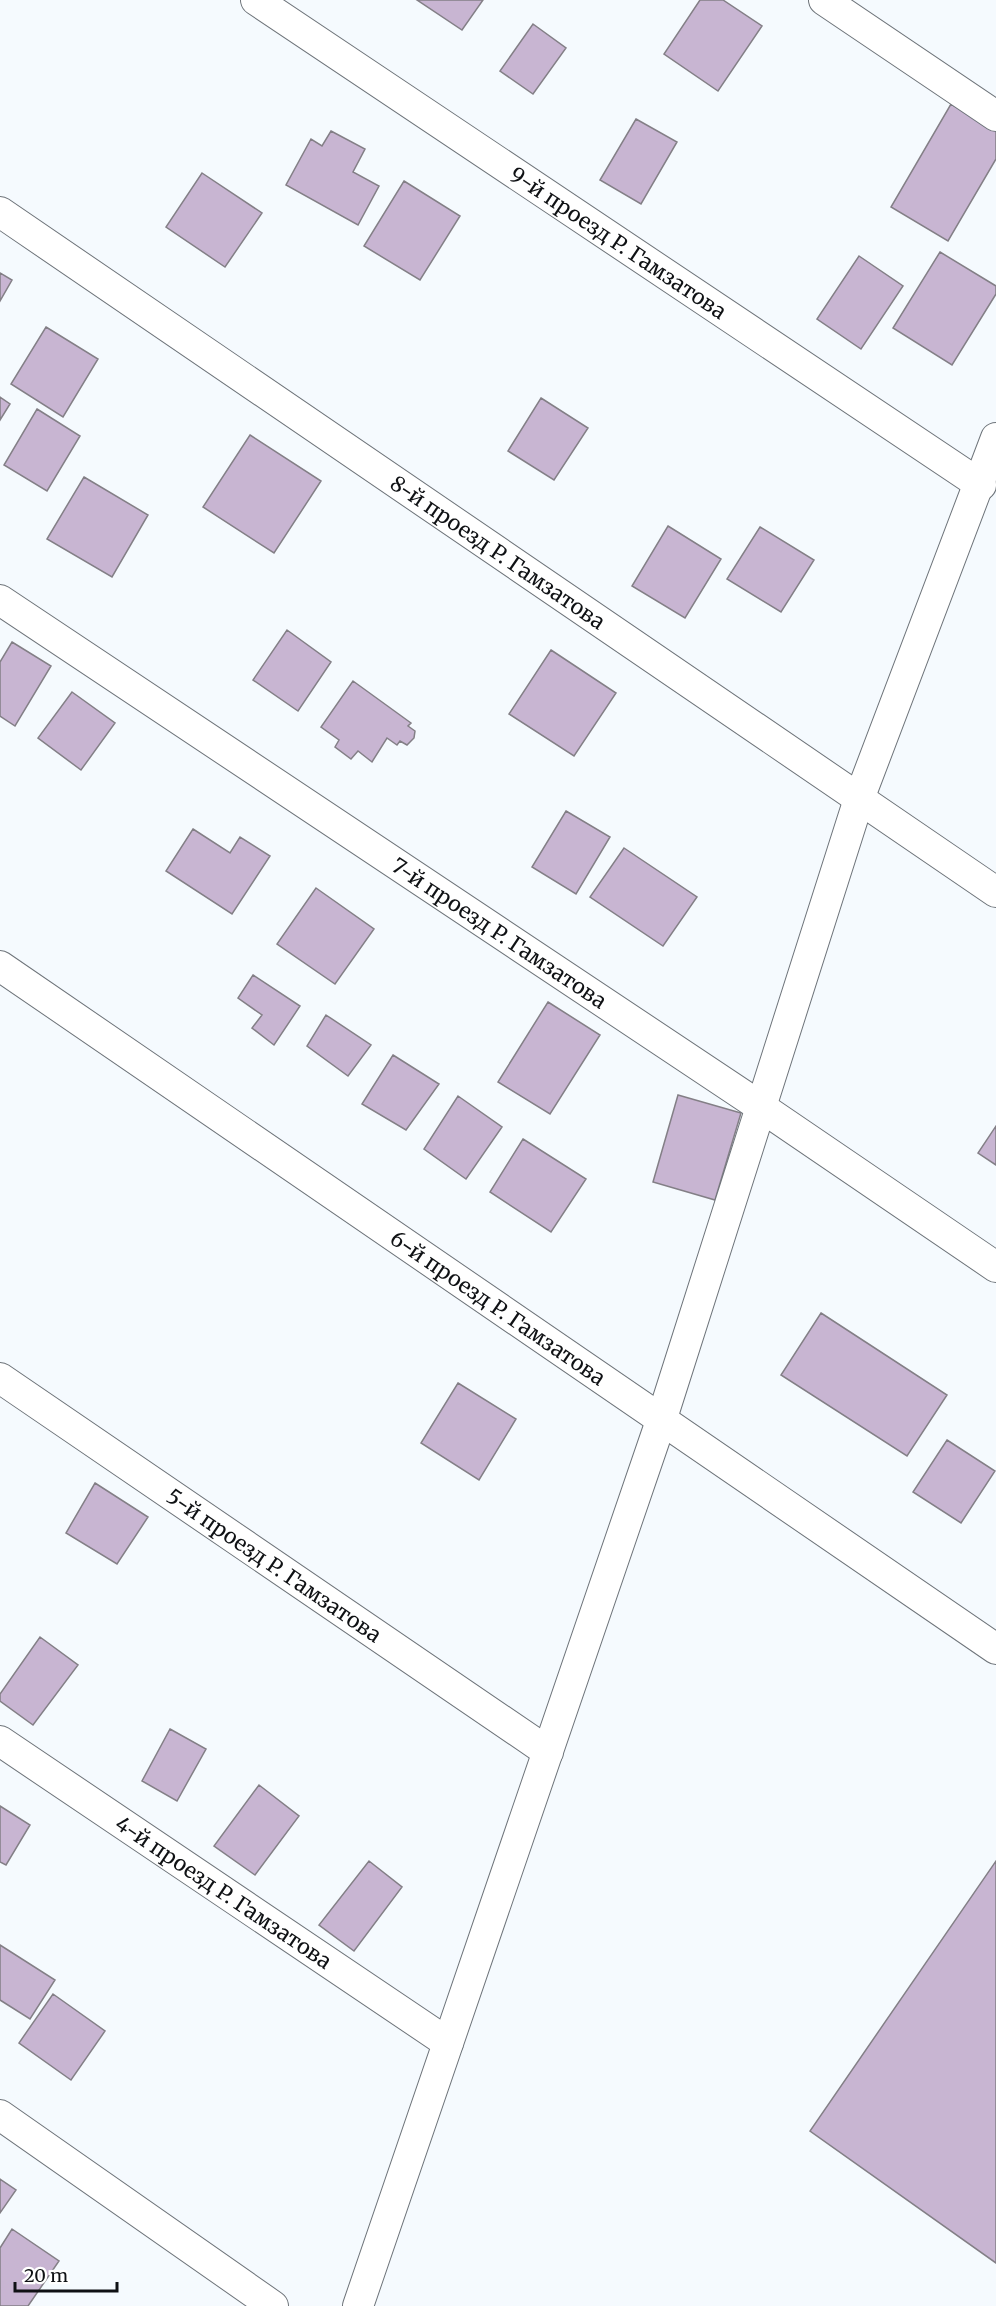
<svg xmlns="http://www.w3.org/2000/svg" width="996" height="2306" font-family="Merriweather,serif">
	<rect width="100%" height="100%" fill="#f5fafe"/>
	<path fill="#c8b5d2" stroke="#837f86" stroke-width="1.5" d="M 417,0 L 483,0 L 462,30 Z
		M 700,0 L 723,0 L 762,26 L 718,91 L 664,54 Z
		M 533,24 L 566,48 L 533,94 L 500,71 Z
		M 951,104 L 996,130 L 996,159 L 948,241 L 891,207 Z
		M 636,119 L 677,142 L 641,204 L 600,180 Z
		M 331,131 L 365,149 L 353,172 L 379,186 L 358,225 L 286,185 L 311,139 L 322,146 Z
		M 202,173 L 262,213 L 225,267 L 166,227 Z
		M 404,181 L 460,216 L 420,280 L 364,246 Z
		M 940,252 L 996,286 L 996,294 L 952,365 L 893,328 Z
		M 859,256 L 903,286 L 861,349 L 817,319 Z
		M 0,273 L 12,280 L 0,301 Z
		M 46,327 L 98,359 L 63,417 L 11,384 Z
		M 0,397 L 10,404 L 0,420 Z
		M 541,398 L 588,428 L 554,480 L 508,451 Z
		M 37,409 L 80,436 L 47,491 L 4,465 Z
		M 250,435 L 321,481 L 274,553 L 203,507 Z
		M 84,477 L 148,515 L 112,577 L 47,539 Z
		M 668,526 L 721,559 L 685,618 L 632,586 Z
		M 760,527 L 814,560 L 781,612 L 727,579 Z
		M 287,630 L 331,662 L 298,711 L 253,680 Z
		M 12,642 L 51,666 L 15,726 L 0,716 L 0,662 Z
		M 551,650 L 616,693 L 574,756 L 509,714 Z
		M 353,681 L 411,723 L 408,726 L 415,731 L 414,738 L 407,745 L 400,741 L 397,745 L 387,738 L 372,762 L 358,751 L 351,759 L 335,747 L 339,740 L 321,727 Z
		M 72,692 L 115,723 L 81,770 L 38,738 Z
		M 566,811 L 610,837 L 576,894 L 532,867 Z
		M 193,829 L 230,853 L 240,837 L 270,856 L 232,914 L 166,871 Z
		M 624,848 L 697,897 L 663,946 L 590,897 Z
		M 316,888 L 374,929 L 335,984 L 277,944 Z
		M 253,975 L 300,1006 L 274,1045 L 252,1028 L 262,1015 L 238,998 Z
		M 548,1002 L 600,1035 L 550,1114 L 498,1082 Z
		M 326,1015 L 371,1045 L 348,1076 L 307,1046 Z
		M 393,1055 L 439,1084 L 406,1130 L 362,1104 Z
		M 678,1095 L 741,1113 L 715,1200 L 653,1182 Z
		M 458,1096 L 502,1127 L 466,1179 L 424,1149 Z
		M 996,1126 L 996,1165 L 978,1153 Z
		M 523,1139 L 586,1179 L 551,1232 L 490,1192 Z
		M 821,1313 L 947,1395 L 907,1456 L 781,1375 Z
		M 458,1383 L 516,1419 L 479,1480 L 421,1443 Z
		M 947,1440 L 995,1471 L 961,1523 L 913,1492 Z
		M 95,1483 L 148,1517 L 117,1564 L 66,1533 Z
		M 40,1637 L 78,1665 L 33,1725 L 0,1701 L 0,1694 Z
		M 170,1729 L 206,1749 L 177,1801 L 142,1781 Z
		M 259,1785 L 299,1816 L 255,1875 L 214,1846 Z
		M 0,1806 L 30,1825 L 6,1865 L 0,1862 Z
		M 369,1861 L 402,1887 L 354,1951 L 319,1925 Z
		M 996,1861 L 996,2263 L 810,2131 Z
		M 0,1945 L 55,1980 L 30,2019 L 0,2000 Z
		M 53,1994 L 105,2031 L 71,2080 L 19,2043 Z
		M 0,2179 L 16,2190 L 0,2213 Z
		M 12,2229 L 59,2261 L 28,2306 L 0,2306 L 0,2248 Z"/>
	<g fill="none" stroke-linecap="round" stroke-linejoin="round">
		<g stroke="#6e747a" stroke-width="32">
			<g id="street">
				<path id="s1" d="M 256,0 L 981,485"/>
				<path d="M 824,0 L 996,116"/>
				<path id="s2" d="M 0,212 L 996,892"/>
				<path id="s3" d="M 0,600 L 761,1107 L 996,1267"/>
				<path id="s4" d="M 0,966 L 996,1649"/>
				<path id="s5" d="M 0,1378 L 548,1752"/>
				<path id="s6" d="M 0,1741 L 448,2043"/>
				<path d="M 0,2115 L 273,2306"/>
				<path d="M 358,2306 L 662,1418 L 859,799 L 996,438"/>
			</g>
		</g>
		<use href="#street" stroke="#fff" stroke-width="30"/>
	</g>
	<g text-anchor="middle" dominant-baseline="central" stroke-width="4.5" stroke-linejoin="round" paint-order="stroke">
		<g font-size="21" fill="#0f1114" stroke="#fff">
			<text stroke="none"><textPath href="#s1" startOffset="436">9-й проезд Р. Гамзатова</textPath></text>
			<text stroke="none"><textPath href="#s2" startOffset="603">8-й проезд Р. Гамзатова</textPath></text>
			<text stroke="none"><textPath href="#s3" startOffset="600">7-й проезд Р. Гамзатова</textPath></text>
			<text stroke="none"><textPath href="#s4" startOffset="604">6-й проезд Р. Гамзатова</textPath></text>
			<text stroke="none"><textPath href="#s5" startOffset="332">5-й проезд Р. Гамзатова</textPath></text>
			<text stroke="none"><textPath href="#s6" startOffset="270">4-й проезд Р. Гамзатова</textPath></text>
		</g>
	</g>
	<path d="M15 2282v9h102v-9" fill="none" stroke="#0f1114" stroke-width="3"/>
	<text x="24" y="2282" font-size="18" fill="#0f1114" stroke="#ffffff" stroke-width="4.5" paint-order="stroke">20 m</text>
</svg>
